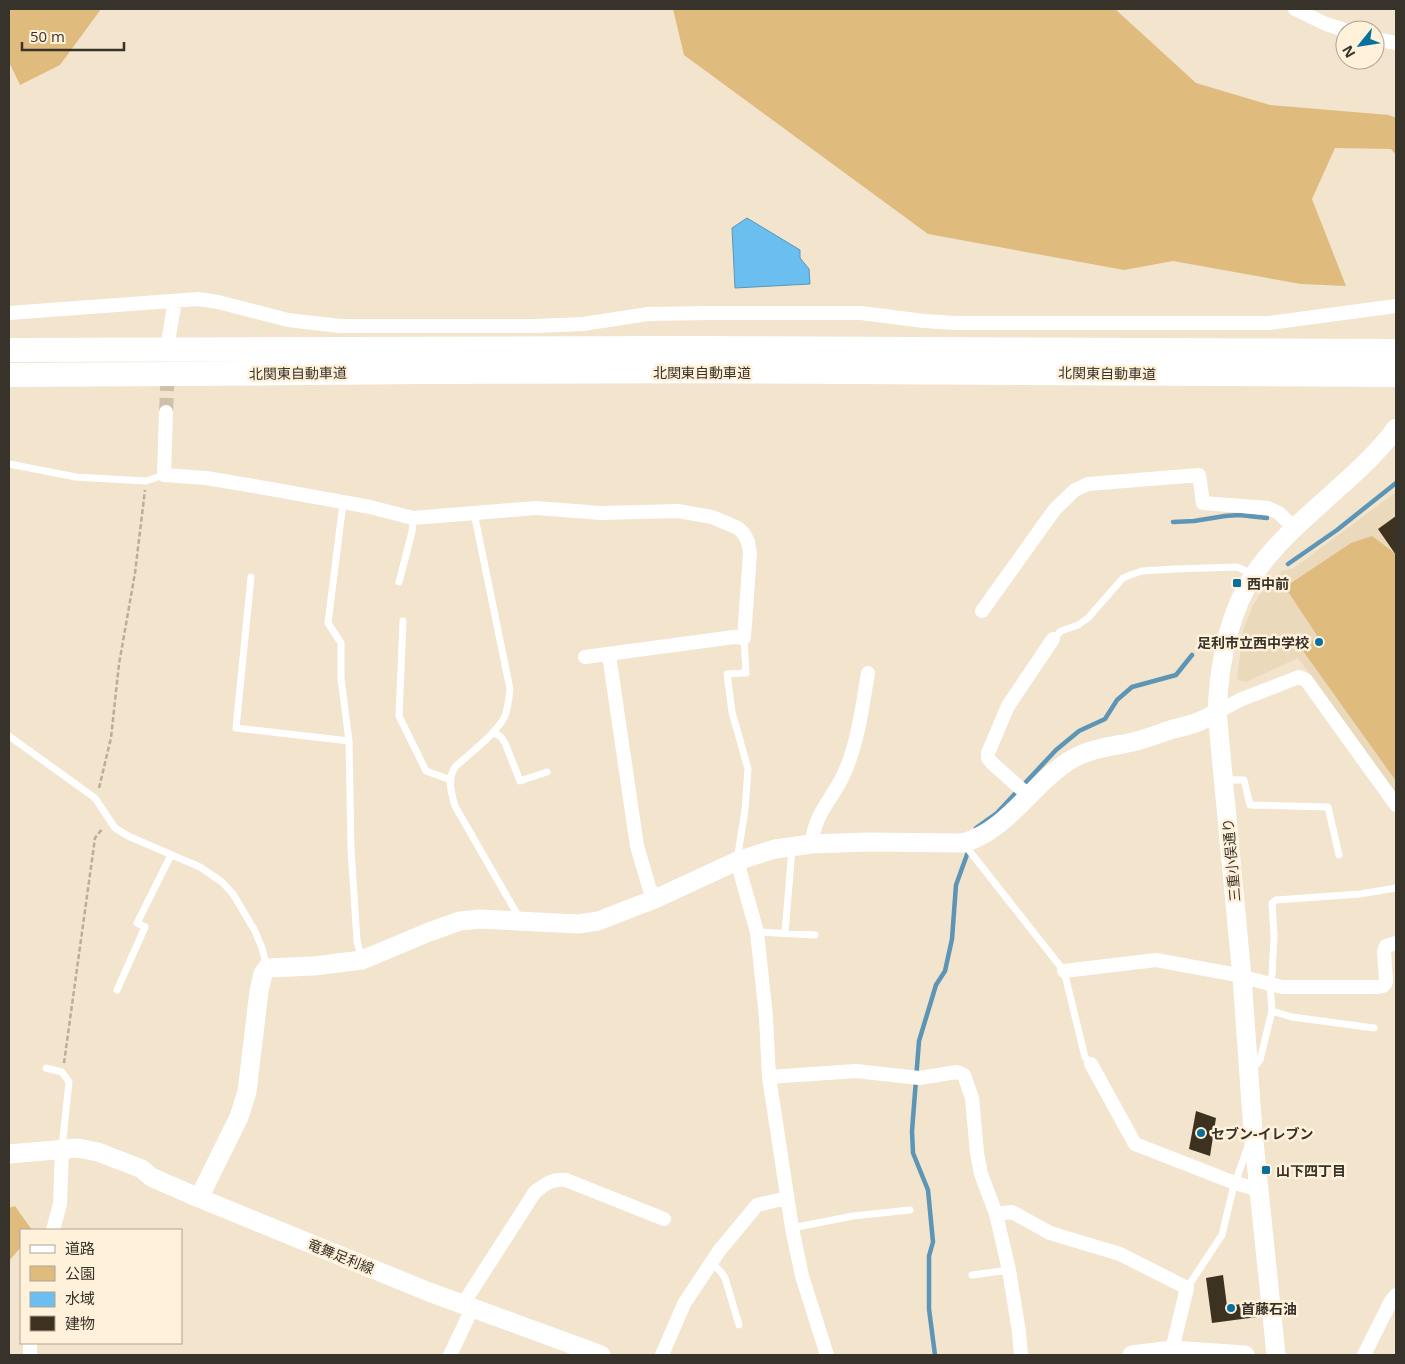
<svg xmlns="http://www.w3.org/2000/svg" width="1405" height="1364" font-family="'Open Sans','Noto Sans JP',sans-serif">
	<rect width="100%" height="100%" fill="#f2e4cd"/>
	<path fill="#ebd9bc" d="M 1396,492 L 1396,794 L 1298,658 L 1246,682 L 1237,680 L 1243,630 L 1253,605 L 1261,593 L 1282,571 L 1294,568 Z"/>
	<path fill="#e0bb7e" d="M 9,9 L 101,9 L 60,65 L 20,85 L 9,62 Z
		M 673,9 L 1115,9 L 1196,83 L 1270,105 L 1389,115 L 1396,118 L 1396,155 L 1391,149 L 1335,148 L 1312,199 L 1346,286 L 1301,284 L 1173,261 L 1124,270 L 928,234 L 684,55 Z
		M 1372,536 L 1396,554 L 1396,781 L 1301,648 L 1318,637 L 1285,587 L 1351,543 Z
		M 15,1206 L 32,1230 L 21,1230 L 21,1247 L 9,1261 L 9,1208 Z"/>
	<path fill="#6bbff0" stroke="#5c95b5" d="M 747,218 L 800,250 L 800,258 L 809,269 L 810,284 L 735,288 L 732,228 Z"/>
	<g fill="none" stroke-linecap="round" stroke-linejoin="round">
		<path stroke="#5c95b5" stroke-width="4.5" d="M 1173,522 L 1194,521 L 1225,516 L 1239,515 L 1267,518
			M 1288,564 L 1337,530 L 1396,483
			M 976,828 L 997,813 L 1056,750 L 1079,731 L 1105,719 L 1117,700 L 1132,687 L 1176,675 L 1192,655
			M 935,1355 L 929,1309 L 929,1256 L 933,1242 L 928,1190 L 913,1153 L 912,1131 L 919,1041 L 936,985 L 945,971 L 952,939 L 956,885 L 969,849"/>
	</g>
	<path fill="#3d3220" d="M 1396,516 L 1396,555 L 1378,529 Z
		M 1196,1111 L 1216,1118 L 1210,1156 L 1189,1149 Z
		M 1223,1275 L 1227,1306 L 1255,1302 L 1257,1317 L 1212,1323 L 1206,1278 Z"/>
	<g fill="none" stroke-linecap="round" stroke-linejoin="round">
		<path stroke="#cdc1ac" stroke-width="14" stroke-dasharray="14 7" stroke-linecap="butt" d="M 166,412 L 168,369"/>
		<path stroke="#b9ae9b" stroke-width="2.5" stroke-dasharray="5 2.5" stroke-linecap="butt" d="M 99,788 L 111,738 L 119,664 L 135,573 L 145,490
			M 64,1063 L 95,838 L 103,828"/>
		<path stroke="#fff" stroke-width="7" d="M 9,464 L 76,477 L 146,481 L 164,475
			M 343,503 L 328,623 L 341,643 L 341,678 L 349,741 L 351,849 L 357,941 L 362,960
			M 474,513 L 510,689 C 509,698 508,707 505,716 C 496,734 470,753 455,767 C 447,780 451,792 455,806 L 517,914 L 518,919
			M 251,577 L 236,728 L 349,741
			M 399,582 L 412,532 L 413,518
			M 403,621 L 399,716 L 426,771 L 451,780
			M 1053,639 L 1061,631 L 1078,625 L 1088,618 L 1123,578 L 1133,574 L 1142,571 L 1175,569 L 1237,567 L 1253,574
			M 493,732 L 501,737 L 505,743 L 520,781 L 547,772
			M 9,736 L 95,798 L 115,828 L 128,836 L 200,867 L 222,882 L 233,894 L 255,931 L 262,948 L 267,968
			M 1224,780 L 1244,780 L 1250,805 L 1328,807 L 1339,855
			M 964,844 L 1064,971 L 1085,1057 L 1091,1064
			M 737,860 L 745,810 L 748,769 L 732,712 L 727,674 L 746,673 L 744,638
			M 757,932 L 815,935
			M 785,933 L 792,849
			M 117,990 L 145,927 L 137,923 L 171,855
			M 1272,1011 L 1292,1017 L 1374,1028
			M 1250,1067 L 1257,1064 L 1260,1060 L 1272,1011 L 1270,983 L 1272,975 L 1274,936 L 1272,903 L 1276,900 L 1360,894 L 1396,888
			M 46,1068 L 62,1072 L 69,1082 L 62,1148
			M 792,1228 L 853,1216 L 910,1210
			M 712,1263 L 721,1272 L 725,1278 L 739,1325
			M 972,1275 L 1009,1270
			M 1187,1288 L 1222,1235 L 1233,1189 L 1248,1146"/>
		<path stroke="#fff" stroke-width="14" d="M 1295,9 L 1326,24 L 1345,30
			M 1375,39 L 1396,43
			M 9,313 L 198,299 L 218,302 L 288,320 L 340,326 L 536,326 L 583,324 L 648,314 L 711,313 L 861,313 L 924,321 L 957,323 L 1269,323 L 1396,306
			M 169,336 L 175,301
			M 166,412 L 164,475 L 206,478 L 271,489 L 370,507 L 413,518 L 536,508 L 601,513 L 678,511 L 712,517 L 738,528 L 744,534 L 748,542 L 750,553 L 744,638 L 734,637 L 585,657
			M 982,611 L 1055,509 L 1075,490 L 1088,484 L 1199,475 L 1203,503 L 1268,508 L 1279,513 L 1294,528
			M 609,655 L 637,846 L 649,887 L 655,899
			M 1217,712 L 1242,699 L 1299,677 L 1306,680 L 1396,805
			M 1028,795 L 993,764 L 988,758 L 988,753 L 1008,706 L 1053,639
			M 812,844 C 813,817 831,800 842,778 C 858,745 862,708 868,673
			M 737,861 L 757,932 L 766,1017 L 769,1077 L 792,1228 L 802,1276 L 827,1355
			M 1064,971 L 1156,960 L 1232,974 L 1282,987 L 1378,987 L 1383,986 L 1386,982 L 1384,951 L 1386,946 L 1396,943
			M 1091,1064 L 1135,1144 L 1235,1183 L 1259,1190
			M 769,1077 L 856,1071 L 919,1078 L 957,1072 L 964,1075 L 972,1098 L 977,1153 L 981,1174 L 996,1214 L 1009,1270 L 1019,1332 L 1021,1355
			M 996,1214 L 1012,1212 L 1050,1233 L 1120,1254 L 1187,1288 L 1172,1350
			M 53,1230 L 60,1204 L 62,1148
			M 463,1304 L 535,1192 C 545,1184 553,1178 566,1180 L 664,1219
			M 30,1355 L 30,1343
			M 450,1355 L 473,1307
			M 662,1355 L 684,1304 L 719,1251 L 757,1205 L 787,1198
			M 1364,1355 L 1391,1301 L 1396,1295"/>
		<path stroke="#fff" stroke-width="19" d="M 9,1154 L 78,1148 L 98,1152 L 142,1169 L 151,1177 L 199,1198 L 429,1292 L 601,1355
			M 199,1198 L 239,1117 L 247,1092 L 259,991 L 263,974 L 267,968 L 314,966 L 362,960 L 429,932 L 460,921 L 480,919 L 578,924 L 598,921 L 655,899 L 737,861 L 775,849 L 812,844 L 867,842 L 963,843 C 1012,829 1035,776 1080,755 C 1095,748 1112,746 1128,743 C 1140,741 1153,736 1164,732 C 1186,725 1198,725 1217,712
			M 1132,1355 L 1172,1350 L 1245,1355
			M 1276,1355 L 1253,1132 L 1242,977 L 1217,712 C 1219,665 1228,613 1255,573 C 1274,546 1299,523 1324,501 C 1349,478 1376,456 1396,428"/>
		<path stroke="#fff" stroke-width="24" d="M 9,350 L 674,348 L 1396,351
			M 9,375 C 148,375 288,373 427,372 C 750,370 1073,372 1396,375"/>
	</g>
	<g fill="#07709c" stroke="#fff1da" stroke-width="2">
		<rect x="1232" y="578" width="10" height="10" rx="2.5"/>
		<circle cx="1319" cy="642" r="5"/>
		<circle cx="1201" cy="1133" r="5"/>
		<rect x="1261" y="1165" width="10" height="10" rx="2.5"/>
		<circle cx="1231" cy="1308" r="5"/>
	</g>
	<g text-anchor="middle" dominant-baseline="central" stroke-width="5" stroke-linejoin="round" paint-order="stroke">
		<g font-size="14" fill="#38332a" stroke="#fff1da">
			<text x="702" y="372">北関東自動車道</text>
			<text transform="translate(298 373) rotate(-1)">北関東自動車道</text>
			<text transform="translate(1107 373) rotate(1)">北関東自動車道</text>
			<text transform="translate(1231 860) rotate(-95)">三重小俣通り</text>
			<text transform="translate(341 1256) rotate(22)">竜舞足利線</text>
		</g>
		<g font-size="14" font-weight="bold" fill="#38332a" stroke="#fff1da" text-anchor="start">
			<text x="1247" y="583">西中前</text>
			<text x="1309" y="642" text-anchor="end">足利市立西中学校</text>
			<text x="1211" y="1133">セブン-イレブン</text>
			<text x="1276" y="1170">山下四丁目</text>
			<text x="1241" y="1308">首藤石油</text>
		</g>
	</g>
	<rect width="1405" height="1364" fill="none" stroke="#38332a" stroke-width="20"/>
	<rect x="20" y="1229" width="162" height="115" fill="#fff1da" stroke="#afa594"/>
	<rect x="30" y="1245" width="25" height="8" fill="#ffffff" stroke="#afa594"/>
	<text x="65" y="1254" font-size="15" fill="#38332a">道路</text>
	<rect x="30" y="1266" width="25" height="15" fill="#e0bb7e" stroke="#afa594"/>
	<text x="65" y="1279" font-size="15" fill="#38332a">公園</text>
	<rect x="30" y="1292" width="25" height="15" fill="#6bbff0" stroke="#afa594"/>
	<text x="65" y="1304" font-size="15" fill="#38332a">水域</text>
	<rect x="30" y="1316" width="25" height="15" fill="#3d3220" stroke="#afa594"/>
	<text x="65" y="1329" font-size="15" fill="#38332a">建物</text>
	<g transform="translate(1360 45) rotate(240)"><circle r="24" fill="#fff1da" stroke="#afa594"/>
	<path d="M0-4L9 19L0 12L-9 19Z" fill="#07709c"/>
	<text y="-8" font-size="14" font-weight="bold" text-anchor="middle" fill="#38332a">N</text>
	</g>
	<path d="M22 42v8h102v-8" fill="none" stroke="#38332a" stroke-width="2.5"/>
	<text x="30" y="42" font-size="15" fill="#38332a" stroke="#fff1da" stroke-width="4" paint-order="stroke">50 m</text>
</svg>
